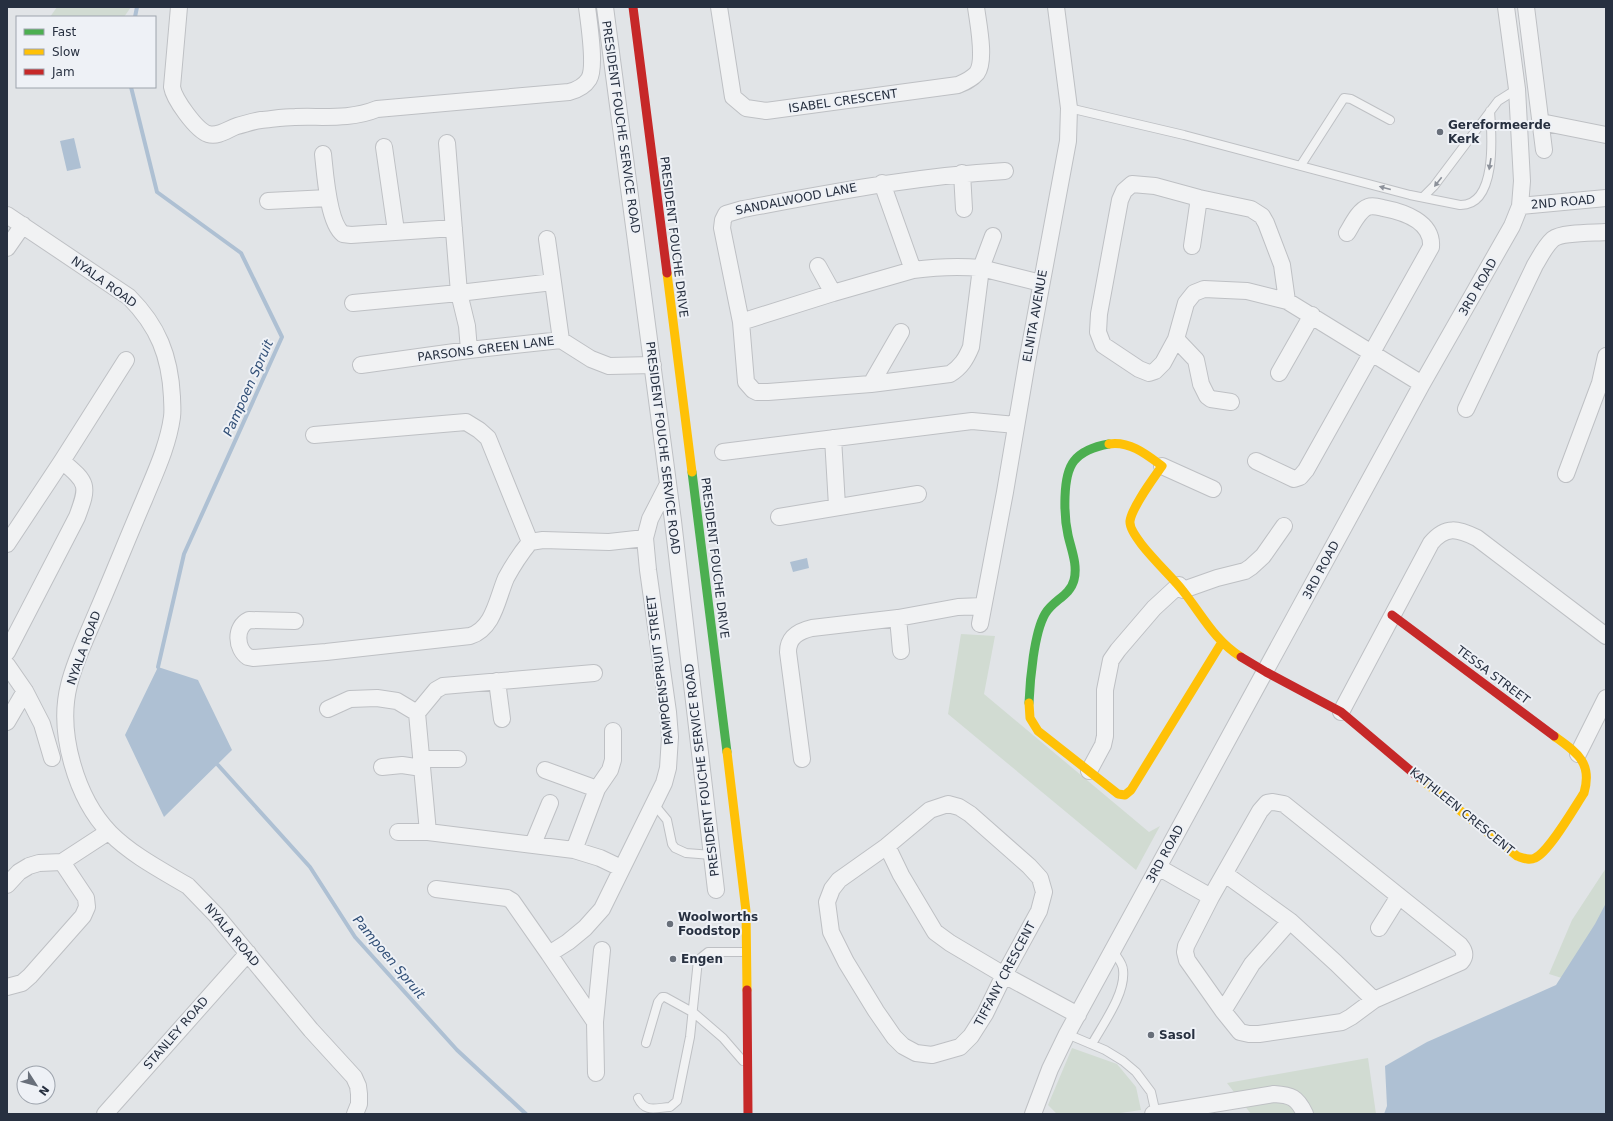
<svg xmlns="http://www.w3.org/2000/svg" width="1613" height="1121" font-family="'DejaVu Sans',sans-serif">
	<rect width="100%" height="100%" fill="#e1e4e7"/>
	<path fill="#d1dbd2" d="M 57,7 L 131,7 L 124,17 L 50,17 Z
		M 961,634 L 995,636 L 984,694 L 1149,832 L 1160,826 L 1136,870 L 948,714 Z
		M 1606,868 L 1606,992 L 1549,974 L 1572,920 Z
		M 1072,1048 L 1117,1064 L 1136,1087 L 1141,1110 L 1114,1114 L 1057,1114 L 1048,1105 Z
		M 1368,1058 L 1376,1114 L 1251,1114 L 1227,1083 Z"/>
	<path fill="#aec0d3" d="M 74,138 L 81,168 L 67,171 L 60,141 Z
		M 807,558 L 809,568 L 793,572 L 790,562 Z
		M 158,667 L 198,680 L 232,750 L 164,817 L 125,735 Z
		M 1606,903 L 1606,1114 L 1384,1114 L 1387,1106 L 1385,1066 L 1427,1042 L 1556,985 L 1595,924 Z"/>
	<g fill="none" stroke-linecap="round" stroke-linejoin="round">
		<path stroke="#aec0d3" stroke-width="4" d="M 135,17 L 137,7
			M 131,87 L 157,192 L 241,253 L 282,337 L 184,554 L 158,667
			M 218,765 L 310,867 L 355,937 L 457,1050 L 526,1114"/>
		<g stroke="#bec0c4" stroke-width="10">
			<path id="lane" d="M 1069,108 L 1184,135 L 1410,195 L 1460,205 C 1497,206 1492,136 1490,111
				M 1301,165 L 1344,98 L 1351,99 L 1390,120
				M 1423,197 L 1434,186 L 1498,101 L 1517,89
				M 653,803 L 667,820 L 672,844 L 675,848 L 686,853 L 712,855
				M 1067,1034 L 1105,1050 L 1123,1061 L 1136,1072 L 1151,1092 L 1156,1114
				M 646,1043 L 658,1002 L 662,997 L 665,997 L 694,1013 L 723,1038 L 743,1061
				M 1092,1044 C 1103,1024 1126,993 1123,970 C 1123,963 1116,956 1113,951
				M 638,1098 C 645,1113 655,1108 670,1107 L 677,1101 L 690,1037 L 698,960 L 708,952 L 746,952"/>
		</g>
		<g stroke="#bec0c4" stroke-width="18">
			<path id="street" d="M 179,7 L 172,87 C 174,99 196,130 208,134 C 219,137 228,129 237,126 C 245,124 253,121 261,120 C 272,119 284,117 295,117 C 323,116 350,120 377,109 L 569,92 C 577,90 584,87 589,79 C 596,67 589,23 587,7
				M 605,7 L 673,521 L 716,890
				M 719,7 L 733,97 L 746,108 L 766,111 L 958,85 C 965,82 972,79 977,73 C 986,60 978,23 976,7
				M 1526,7 L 1544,150
				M 1541,122 L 1606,135
				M 447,143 L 459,293 L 467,326 L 469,350
				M 384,147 L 396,231
				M 323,154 C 325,172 328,223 343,234 L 351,235 L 454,228
				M 1005,171 C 915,176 830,193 743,209 L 726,214 L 723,220 L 722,228 L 741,322 L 746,382 L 753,390 L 757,392 L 768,392 L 871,384 L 950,374 C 961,367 966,359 971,347 L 981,268 L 1041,283
				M 962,173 L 964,209
				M 882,183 L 913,270 C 936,267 958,266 981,268 L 993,236
				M 268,201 L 328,198
				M 1520,206 L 1606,198
				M 7,215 L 129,297 C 158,326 170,356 172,397 C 172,403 173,410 172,417 C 168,446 155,473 144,500 C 128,537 113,575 97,612 C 87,636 75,660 69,685 C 57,732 76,798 110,833 C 132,855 161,870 188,886 L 216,915 L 311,1030 L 354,1077 L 358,1086 L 359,1094 L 359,1104 L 355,1114
				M 547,239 L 553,282
				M 1192,246 L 1199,198
				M 7,248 L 23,225
				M 818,266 L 833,293
				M 1287,301 L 1282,265 L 1266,223 L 1262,216 L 1251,209 L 1199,198 L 1155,186 L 1132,184 L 1124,191 L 1120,200 L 1099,314 L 1098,332 L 1103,345 L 1139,369 L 1149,373 L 1155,371 L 1163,363 L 1176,339 L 1186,303 L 1194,293 L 1204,289 L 1247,291 L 1287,301 L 1422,384
				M 353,303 L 459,293 L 553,282 L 561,340
				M 741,322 L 833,293 L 913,270
				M 1176,339 L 1196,360 L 1201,384 L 1207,396 L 1211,399 L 1231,402
				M 361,365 L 469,350 L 561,340 L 591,359 L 609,366 L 653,365
				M 1279,373 L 1312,315
				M 871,384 L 901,332
				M 1466,409 L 1535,265 C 1540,257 1545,246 1553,239 C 1562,232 1594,233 1606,232
				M 314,435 L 466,422 L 479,430 L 488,438 L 530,542
				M 833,438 L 837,506
				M 723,452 L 972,421 L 1016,425
				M 1256,461 L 1294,479 L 1300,477 L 1306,470 L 1431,247 C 1433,222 1404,212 1383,208 C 1379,207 1373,205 1368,207 C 1359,210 1352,225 1347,233
				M 1162,466 L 1213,489
				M 1566,474 L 1600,383 L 1606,356
				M 779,517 L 918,494
				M 7,544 L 62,461 L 126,360
				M 1183,590 L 1217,578 L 1245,571 L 1251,567 L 1263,556 L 1284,526
				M 898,618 L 901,651
				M 295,621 L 249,620 C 234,627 236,649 248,657 L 253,658 L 326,652 L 470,636 C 494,628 497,599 506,578 C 513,565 521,553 530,542 L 543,540 L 609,542 L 645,538
				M 980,624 L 1005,492 L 1027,362 L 1068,141 L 1069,108 L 1056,7
				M 7,652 L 77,517 C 89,485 88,483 62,461
				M 7,665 L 25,691 L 42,724 L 52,758
				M 497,681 L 502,719
				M 328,709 L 350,699 L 377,698 L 397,701 L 417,713
				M 1341,712 L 1431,543 C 1446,525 1458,529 1477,538 L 1606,636
				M 7,722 L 25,691
				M 1578,754 L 1606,698
				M 422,759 L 458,759
				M 802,759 L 788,652 C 788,637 799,631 812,628 L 898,618 L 958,607 L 983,606
				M 382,767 L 402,765 L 422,768
				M 545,770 L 597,789
				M 1089,771 L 1103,745 L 1105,736 L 1105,690 L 1111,660 L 1118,650 L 1154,608 L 1179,585
				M 1273,802 L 1284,804 L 1460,945 C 1465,951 1466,956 1461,962 L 1374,1000 L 1351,1017 L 1342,1022 L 1259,1034 L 1249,1034 L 1240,1032 L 1223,1011 L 1187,960 L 1185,952 L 1186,946 L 1211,897 L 1260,811 L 1267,803 Z
				M 948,804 L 959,807 L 970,814 L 1029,866 L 1040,878 L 1044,892 L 1039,911 L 1004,975 L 985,1014 L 971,1036 L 960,1047 L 932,1055 L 916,1053 L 903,1046 L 894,1037 L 876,1011 L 846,962 L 831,932 L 827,902 L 832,889 L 839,880 L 887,846 L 930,810 Z
				M 398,832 L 428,832 L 574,850 L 600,858 L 621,868
				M 428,832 L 417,713 L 436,690 L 443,686 L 594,673
				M 533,844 L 550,803
				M 887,846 L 901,875 L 935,932 L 950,943 L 1004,975 L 1078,1015
				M 574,850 L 597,789 L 610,770 L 613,760 L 613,731
				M 1158,867 L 1211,897
				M 7,885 L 19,872 L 29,866 L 39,863 L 62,862 L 108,832
				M 436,889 L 507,898 L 512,901 L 549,954 L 568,942 L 585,928 L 602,909 L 664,783 L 668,768 L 670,737 L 668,712 L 648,570 L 645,538 L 650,519 L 668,484
				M 1290,921 L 1336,963 L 1374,1000
				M 1379,928 L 1399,896
				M 549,954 L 595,1022 L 596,1073
				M 7,987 L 22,983 L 30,976 L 83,916 L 87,907 L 86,898 L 62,862
				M 1223,1011 L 1252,964 L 1290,921 L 1225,874
				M 595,1022 L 602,950
				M 105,1114 L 248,953
				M 1033,1114 L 1050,1069 L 1067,1034 L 1422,384 L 1512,226 L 1520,206 L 1522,181 L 1517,89 L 1506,7
				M 1153,1114 L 1274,1094 C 1291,1095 1297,1097 1305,1114"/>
		</g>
		<use href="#lane" stroke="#f1f2f3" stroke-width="8"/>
		<use href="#street" stroke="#f1f2f3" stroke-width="16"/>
		<path stroke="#4caf50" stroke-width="9" d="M 692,472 L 727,752
			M 1029,703 C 1030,680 1034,633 1045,614 C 1053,600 1070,596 1074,580 C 1078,565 1071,549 1068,535 C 1064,517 1062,476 1074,461 C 1082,451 1097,446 1109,444"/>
		<path stroke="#ffc107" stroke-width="9" d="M 667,273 L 692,472
			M 1109,444 C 1130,441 1146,454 1162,466 C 1153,479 1132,507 1130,521 C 1128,537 1173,577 1183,591 C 1202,615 1215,641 1241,657
			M 1029,703 L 1030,718 L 1038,731 L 1118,794 L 1125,795 L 1131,790 L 1222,642
			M 727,752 L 746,911 L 747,990
			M 1418,777 L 1517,856 C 1523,858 1529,861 1535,858 C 1549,852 1574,808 1584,793 C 1593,762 1576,752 1554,736"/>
		<path stroke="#c62828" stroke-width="9" d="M 633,7 L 667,273
			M 1392,615 L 1554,736
			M 1241,657 L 1266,672 L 1341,712 L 1418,777
			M 747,990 L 748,1114"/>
	</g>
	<defs><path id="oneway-solid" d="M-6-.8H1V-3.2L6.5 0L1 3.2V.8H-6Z"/></defs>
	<g fill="#8c919a">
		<use href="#oneway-solid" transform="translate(1490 164) rotate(99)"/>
		<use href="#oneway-solid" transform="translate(1438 182) rotate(128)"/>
		<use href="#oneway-solid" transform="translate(1385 188) rotate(-165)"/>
	</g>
	<g fill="#686f7a" stroke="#eef1f6" stroke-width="1.5">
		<circle cx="1440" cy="132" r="4"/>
		<circle cx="670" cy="924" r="4"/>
		<circle cx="673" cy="959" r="4"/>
		<circle cx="1151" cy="1035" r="4"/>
	</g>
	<g text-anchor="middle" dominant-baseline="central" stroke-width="4" stroke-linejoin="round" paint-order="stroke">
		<g font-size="12" fill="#273040" stroke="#eef1f6">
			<text transform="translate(843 101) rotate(-8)">ISABEL CRESCENT</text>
			<text transform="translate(621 127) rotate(82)">PRESIDENT FOUCHE SERVICE ROAD</text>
			<text transform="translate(796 199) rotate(-11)">SANDALWOOD LANE</text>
			<text transform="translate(1563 202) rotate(-5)">2ND ROAD</text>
			<text transform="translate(674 237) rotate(83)">PRESIDENT FOUCHE DRIVE</text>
			<text transform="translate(104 282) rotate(36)">NYALA ROAD</text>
			<text transform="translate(1478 287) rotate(-60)">3RD ROAD</text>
			<text transform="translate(1035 316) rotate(-80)">ELNITA AVENUE</text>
			<text transform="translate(486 349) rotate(-7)">PARSONS GREEN LANE</text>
			<text transform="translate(663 448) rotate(83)">PRESIDENT FOUCHE SERVICE ROAD</text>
			<text transform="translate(715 558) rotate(83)">PRESIDENT FOUCHE DRIVE</text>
			<text transform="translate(1321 570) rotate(-62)">3RD ROAD</text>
			<text transform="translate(84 648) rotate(-70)">NYALA ROAD</text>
			<text transform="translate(660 670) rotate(-97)">PAMPOENSPRUIT STREET</text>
			<text transform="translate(1493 675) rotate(37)">TESSA STREET</text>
			<text transform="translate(702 770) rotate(-97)">PRESIDENT FOUCHE SERVICE ROAD</text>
			<text transform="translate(1462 811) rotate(39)">KATHLEEN CRESCENT</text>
			<text transform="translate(1165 854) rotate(-61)">3RD ROAD</text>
			<text transform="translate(232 935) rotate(50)">NYALA ROAD</text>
			<text transform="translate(1005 974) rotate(-62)">TIFFANY CRESCENT</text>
			<text transform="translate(176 1033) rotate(-49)">STANLEY ROAD</text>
		</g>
		<g font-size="12" font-weight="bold" fill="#273040" stroke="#eef1f6" text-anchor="start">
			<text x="1448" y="125">Gereformeerde<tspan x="1448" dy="14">Kerk</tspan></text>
			<text x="678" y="917">Woolworths<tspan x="678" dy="14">Foodstop</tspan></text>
			<text x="681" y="959">Engen</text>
			<text x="1159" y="1035">Sasol</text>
		</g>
		<g font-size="13" font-style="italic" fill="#304e76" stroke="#eef1f6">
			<text transform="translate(248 388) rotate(-66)">Pampoen Spruit</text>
			<text transform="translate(389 957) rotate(50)">Pampoen Spruit</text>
		</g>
	</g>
	<rect width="1613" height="1121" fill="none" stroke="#273040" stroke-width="16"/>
	<rect x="16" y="16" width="140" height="72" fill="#eef1f6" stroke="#9ea4ad"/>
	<rect x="24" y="29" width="20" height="6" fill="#4caf50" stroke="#9ea4ad"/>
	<text x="52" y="36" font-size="12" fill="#273040">Fast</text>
	<rect x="24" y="49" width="20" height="6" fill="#ffc107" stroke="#9ea4ad"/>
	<text x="52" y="56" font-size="12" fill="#273040">Slow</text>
	<rect x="24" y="69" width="20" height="6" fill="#c62828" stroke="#9ea4ad"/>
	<text x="52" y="76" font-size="12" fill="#273040">Jam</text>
	<g transform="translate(36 1085) rotate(126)"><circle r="19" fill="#eef1f6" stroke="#9ea4ad"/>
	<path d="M0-3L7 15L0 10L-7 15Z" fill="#686f7a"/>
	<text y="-6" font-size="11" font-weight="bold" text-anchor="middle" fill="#273040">N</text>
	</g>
</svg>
